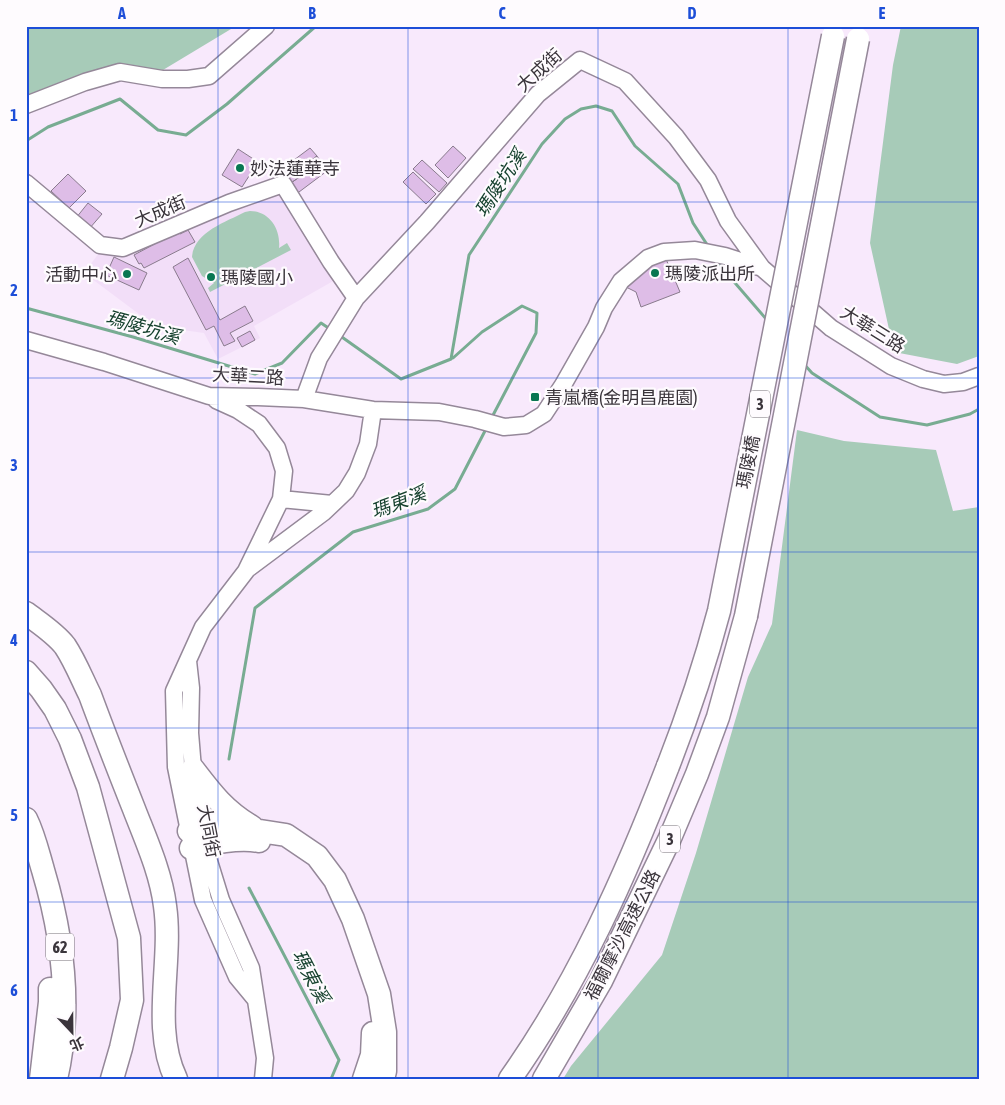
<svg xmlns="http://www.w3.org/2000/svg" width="1005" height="1105" font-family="'Asap Condensed','Noto Sans TC',sans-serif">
	<rect width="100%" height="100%" fill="#f8e9fc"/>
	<path fill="#f2def8" d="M 274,189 L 286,195 L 335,280 L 254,326 L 260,338 L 218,359 L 204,333 L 155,326 L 84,273 L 99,253 L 118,256 L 182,225 Z"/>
	<path fill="#a7cbb8" d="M 26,26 L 236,26 L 158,73 L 119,67 L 26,99 Z
		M 901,26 L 979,26 L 979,356 L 957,364 L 894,352 L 870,243 L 893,65 Z
		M 250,211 C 270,211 281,230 279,248 L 287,243 L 291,250 L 210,292 L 208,288 L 214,283 L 202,276 L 192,257 C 194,232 226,222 245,212 Z
		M 797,430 L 844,441 L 936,450 L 953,511 L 979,507 L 979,1079 L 563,1079 L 571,1066 L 662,955 L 696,853 L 748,677 L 772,624 Z"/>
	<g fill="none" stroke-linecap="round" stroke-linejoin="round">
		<path stroke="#78ac92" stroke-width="3" d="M 26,141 L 48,127 L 120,99 L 158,130 L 186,135 L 227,104 L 316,26
			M 717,259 L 723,269 L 767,320
			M 26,308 L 133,337 L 255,374 L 282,363 L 321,323 L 330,329
			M 339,335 L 401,379 L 451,359 L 469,255 L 542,144 L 565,119 L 581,109 L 596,106 L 612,111 L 635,146 L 678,184 L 693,223 L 708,246
			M 453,358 L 482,332 L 522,306 L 537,313 L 536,333 L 491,419
			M 803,363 L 812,373 L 880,417 L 927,425 L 970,414 L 979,409
			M 229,759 L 255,608 L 353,532 L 428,509 L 455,489 L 487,427
			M 249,888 L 339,1060 L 331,1079"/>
	</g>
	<path fill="#debde7" stroke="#897b8d" d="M 453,146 L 466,158 L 448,178 L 435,165 Z
		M 310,148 L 317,156 L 284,180 L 278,172 Z
		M 238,149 L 258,162 L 242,187 L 222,175 Z
		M 317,156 L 321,162 L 288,185 L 284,180 Z
		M 422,160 L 447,183 L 439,192 L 413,169 Z
		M 321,162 L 327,171 L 295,195 L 288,185 Z
		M 413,172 L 436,194 L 426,204 L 403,182 Z
		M 68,174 L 86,191 L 69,208 L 51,191 Z
		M 88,203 L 102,214 L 89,229 L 76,218 Z
		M 188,230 L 195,242 L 144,268 L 141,263 L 139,264 L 134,255 L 179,231 L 180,234 Z
		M 114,257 L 147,273 L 139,290 L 106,275 Z
		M 188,258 L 220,320 L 245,306 L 253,321 L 230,333 L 235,341 L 224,346 L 214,326 L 206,330 L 173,267 Z
		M 666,259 L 680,292 L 641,307 L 636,292 L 624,286 L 652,260 Z
		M 250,331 L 255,340 L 242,347 L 237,338 Z"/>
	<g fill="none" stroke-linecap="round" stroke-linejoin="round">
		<g stroke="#958899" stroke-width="19">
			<path id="minor" d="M 26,105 L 85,82 L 120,72 L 162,79 L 188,79 L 209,76 L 266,26
				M 26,183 L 100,245 L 123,248 L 229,203 L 283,184 L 331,262 L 356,298 L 427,222 L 538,94 L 580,60 L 625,81 L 676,137 L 708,180 L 728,221 L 762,268 L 831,328 L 891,366 L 923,379 L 944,384 L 963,382 L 979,376
				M 26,340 L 104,362 L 209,396 L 258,397 L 304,399 L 373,410 L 439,412 L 475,419 L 504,427 L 526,425 L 544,414 L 563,385 L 596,327 L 604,308 L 621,281 L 648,258 L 664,252 L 695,250 L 725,256 L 762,268
				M 304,399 L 319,358 L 356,298
				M 216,400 L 238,410 L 259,424 L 277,448 L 284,471 L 281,499 L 246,571 L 203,627 L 174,691 L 176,767 L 203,900 L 237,977 L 256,1000
				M 281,499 L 332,504
				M 249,568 L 324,512 L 346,491 L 357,473 L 368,444 L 373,410
				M 188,661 L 191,688 L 190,733 L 193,769 L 204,845 L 221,900 L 251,968 L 265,1058 L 263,1079"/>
		</g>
		<g stroke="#958899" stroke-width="25">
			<path id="highway" d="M 26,613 C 39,623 55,633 65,646 C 75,661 82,679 90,695 C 104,733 119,771 134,809 C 146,840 161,873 165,906 C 173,962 151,1027 176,1079
				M 26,672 L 41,689 L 55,709 L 70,739 L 88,787 L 129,938 L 132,1000 L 121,1048 L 112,1079
				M 193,769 C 212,794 225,811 252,827
				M 26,819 C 34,835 38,853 43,870 C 63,937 72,1010 56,1079
				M 189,831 L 214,824 L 286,835 L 317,856 L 335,880 L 353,919 L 379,994 L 385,1032 L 385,1071 L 383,1079
				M 191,848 C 212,843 238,837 259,841
				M 41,1079 L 50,1002 L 50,989
				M 364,1079 L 372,1055 L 373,1033
				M 510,1079 C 578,983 626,875 668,766
				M 544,1079 L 601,981 L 670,838 L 697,774 L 718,717 L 746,616"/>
		</g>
		<use href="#minor" stroke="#fff" stroke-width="16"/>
		<use href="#highway" stroke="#fff" stroke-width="22"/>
		<g stroke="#958899" stroke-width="25" stroke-linecap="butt">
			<path id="highway-bridge" d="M 746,616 L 858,39
				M 668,766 C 688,715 705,664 719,611 L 833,36"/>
		</g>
		<use href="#highway-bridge" stroke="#fff" stroke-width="22"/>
	</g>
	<path fill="none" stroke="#1d4ed8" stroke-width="1" stroke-opacity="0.55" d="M 218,26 L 218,1079M 408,26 L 408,1079M 598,26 L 598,1079M 788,26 L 788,1079M 26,202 L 979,202M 26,378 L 979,378M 26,552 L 979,552M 26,728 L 979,728M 26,902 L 979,902"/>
	<g fill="#097752" stroke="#fefbfe" stroke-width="2">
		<circle cx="240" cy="168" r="5"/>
		<circle cx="655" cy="273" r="5"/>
		<circle cx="127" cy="274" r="5"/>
		<circle cx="211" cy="277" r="5"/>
		<rect x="530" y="392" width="10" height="10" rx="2.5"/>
	</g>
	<g text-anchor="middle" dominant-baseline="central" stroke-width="4.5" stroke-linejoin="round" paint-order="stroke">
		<g fill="#fefbfe" stroke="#757076" stroke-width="1">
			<rect x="750" y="390.5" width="20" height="27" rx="4"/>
			<rect x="660" y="825.5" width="20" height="27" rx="4"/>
			<rect x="46" y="933.5" width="28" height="27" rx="4"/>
		</g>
		<g font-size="16" font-weight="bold" fill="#3a343b">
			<text x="760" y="404">3</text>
			<text x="670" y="839">3</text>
			<text x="60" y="947">62</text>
		</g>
		<g font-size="18" fill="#3a343b" stroke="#fefbfe">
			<text transform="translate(539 70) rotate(-42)">大成街</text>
			<text transform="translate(160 211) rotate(-23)">大成街</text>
			<text transform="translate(873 329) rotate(32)">大華三路</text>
			<text transform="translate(248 376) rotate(3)">大華二路</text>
			<text transform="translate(748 462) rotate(-79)">瑪陵橋</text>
			<text transform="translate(209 831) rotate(79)">大同街</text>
			<text transform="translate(622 935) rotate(-63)">福爾摩沙高速公路</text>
		</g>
		<g font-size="18" fill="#3a343b" stroke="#fefbfe" text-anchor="start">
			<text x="250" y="168">妙法蓮華寺</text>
			<text x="665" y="273">瑪陵派出所</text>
			<text x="117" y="274" text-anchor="end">活動中心</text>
			<text x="221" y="277">瑪陵國小</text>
			<text x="545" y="397">青嵐橋(金明昌鹿園)</text>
		</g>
		<g font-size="19" font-style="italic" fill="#17422f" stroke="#fefbfe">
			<text transform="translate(500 183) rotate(-57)">瑪陵坑溪</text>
			<text transform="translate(143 327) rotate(16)">瑪陵坑溪</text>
			<text transform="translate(398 502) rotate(-21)">瑪東溪</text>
			<text transform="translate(311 976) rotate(62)">瑪東溪</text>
		</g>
	</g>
	<rect width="1005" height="1105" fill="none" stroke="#fefbfe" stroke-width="55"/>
	<g transform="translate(72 1032) rotate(158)" stroke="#fefbfe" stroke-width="4" paint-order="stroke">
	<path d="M0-4L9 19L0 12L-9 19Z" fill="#3a343b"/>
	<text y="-8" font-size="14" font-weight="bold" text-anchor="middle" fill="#3a343b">北</text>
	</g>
	<rect x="28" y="28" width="950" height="1050" fill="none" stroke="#1d4ed8" stroke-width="2"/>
	<g font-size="16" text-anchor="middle" font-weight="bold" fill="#1d4ed8">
		<text x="122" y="19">A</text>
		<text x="312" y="19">B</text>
		<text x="502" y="19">C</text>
		<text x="692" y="19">D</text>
		<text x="882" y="19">E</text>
		<text x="14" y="121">1</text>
		<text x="14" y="296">2</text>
		<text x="14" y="471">3</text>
		<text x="14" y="646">4</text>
		<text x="14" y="821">5</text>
		<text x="14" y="996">6</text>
	</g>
</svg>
